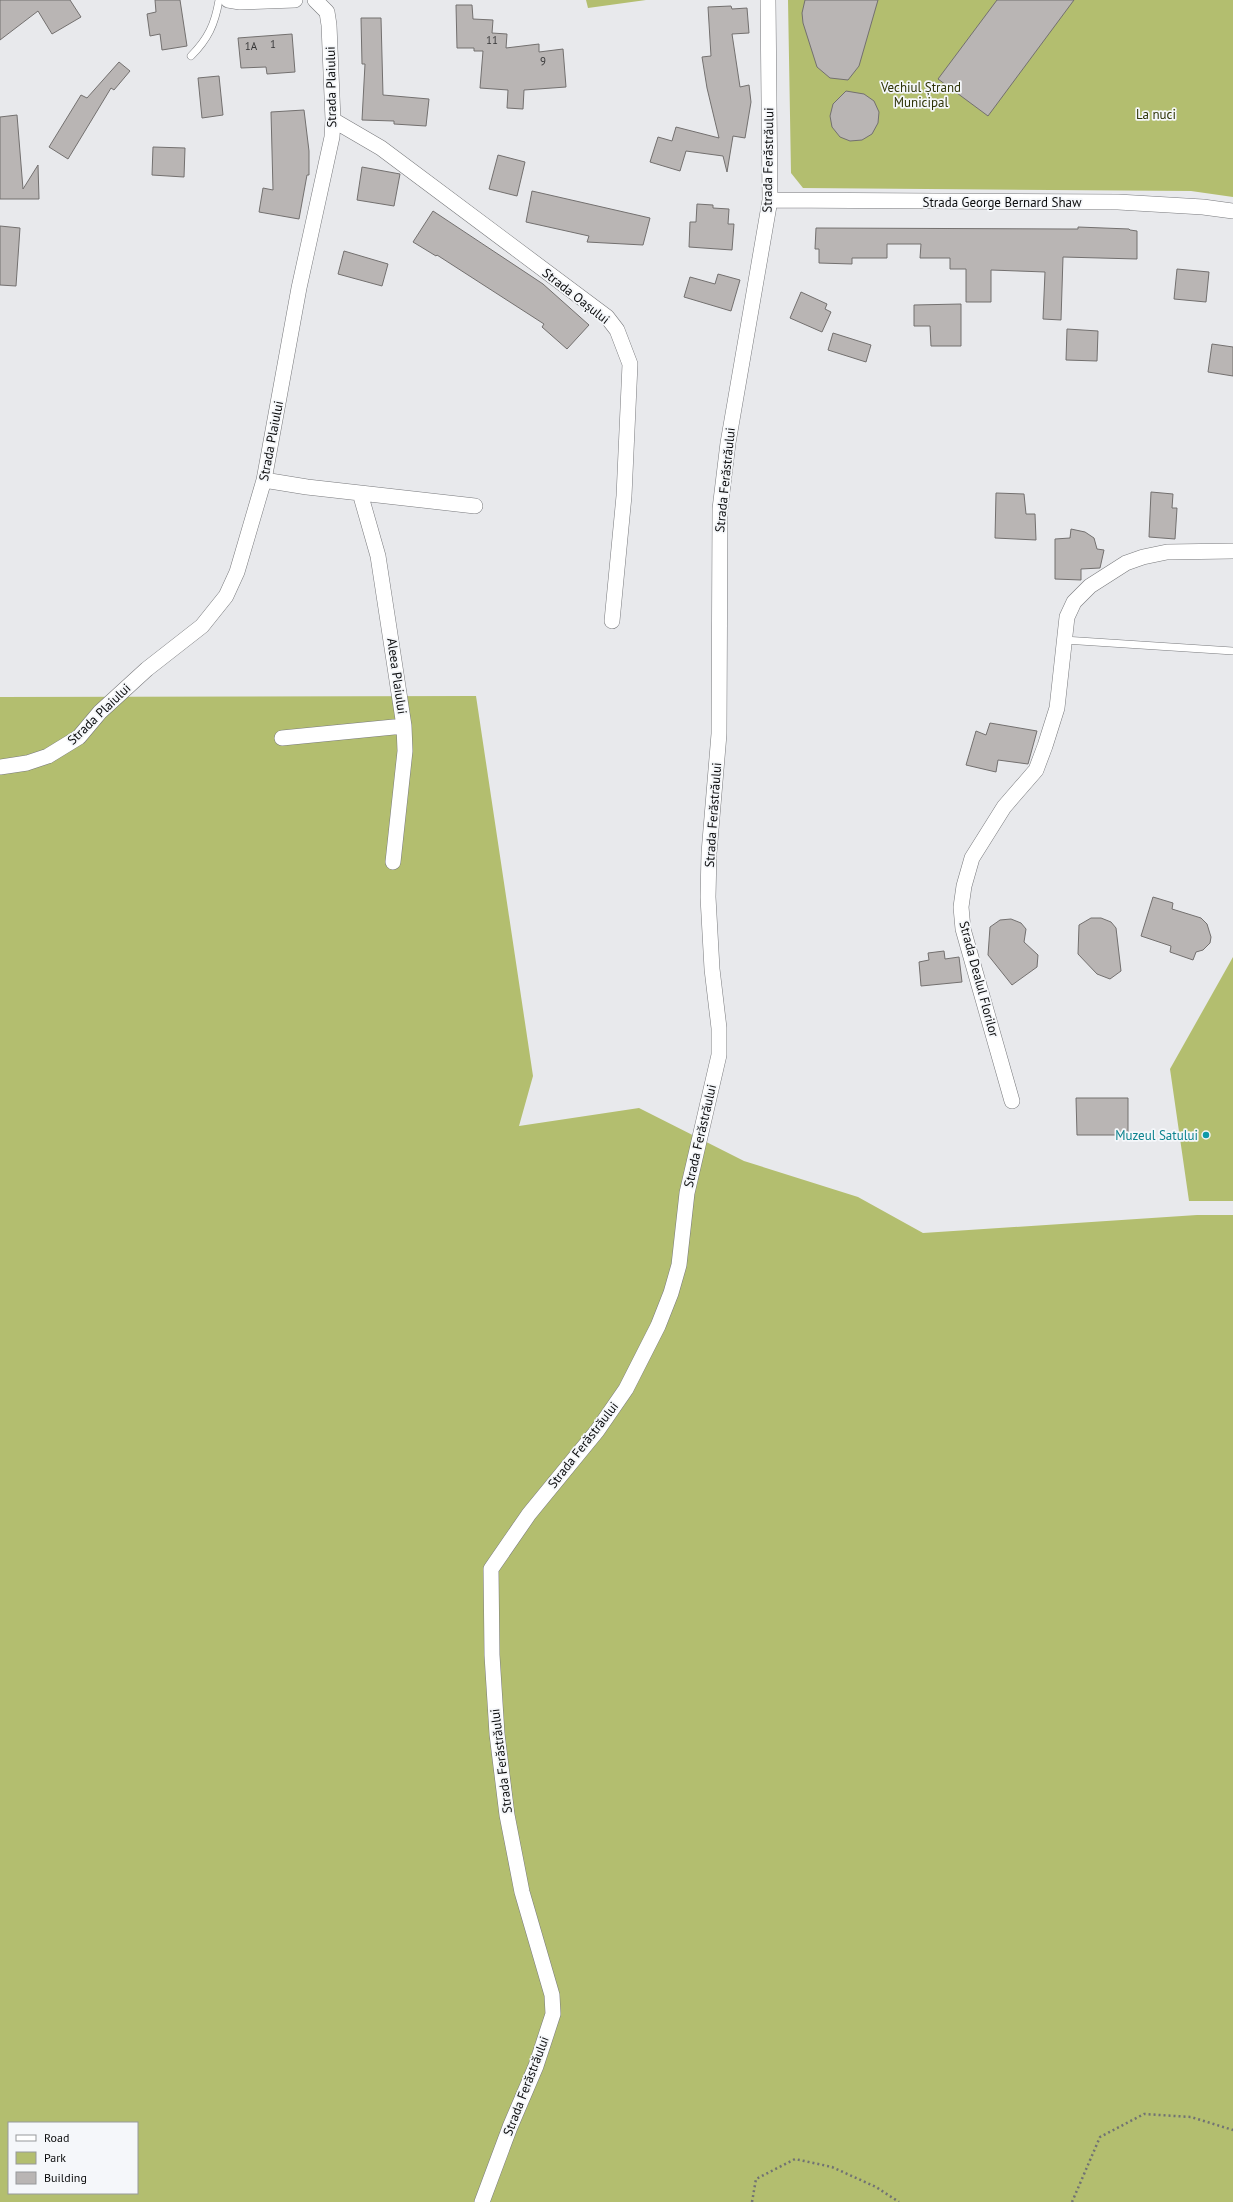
<svg xmlns="http://www.w3.org/2000/svg" width="1233" height="2202" font-family="'PT Sans',sans-serif">
	<rect width="100%" height="100%" fill="#e8e9ec"/>
	<path fill="#b3be6f" fill-rule="evenodd" d="M 586,0 L 646,0 L 588,8 Z
		M 788,0 L 1233,0 L 1233,197 L 1191,191 L 803,188 L 791,173 Z
		M 476,696 L 533,1076 L 519,1126 L 639,1108 L 744,1161 L 858,1197 L 923,1233 L 1197,1215 L 1233,1215 L 1233,2202 L 0,2202 L 0,697 ZM 9,2123 L 137,2123 L 137,2193 L 9,2193 Z
		M 1233,957 L 1233,1201 L 1189,1201 L 1170,1069 Z"/>
	<path fill="#b9b5b4" stroke="#73706f" d="M 0,0 L 70,0 L 81,17 L 52,34 L 38,11 L 0,40 Z
		M 155,0 L 180,0 L 187,46 L 162,50 L 160,34 L 150,36 L 147,14 L 156,12 Z
		M 805,0 L 878,0 L 859,66 L 848,80 L 830,78 L 817,67 L 803,23 L 802,13 Z
		M 997,0 L 1074,0 L 988,116 L 938,79 Z
		M 456,5 L 472,5 L 473,19 L 493,20 L 492,33 L 507,34 L 506,48 L 539,44 L 539,52 L 563,49 L 566,87 L 524,90 L 523,109 L 507,108 L 508,90 L 480,88 L 483,51 L 474,51 L 474,48 L 457,48 Z
		M 731,6 L 732,9 L 747,8 L 749,33 L 732,34 L 740,87 L 749,85 L 751,102 L 745,138 L 733,136 L 727,172 L 723,156 L 686,151 L 680,171 L 650,162 L 658,137 L 672,141 L 676,127 L 719,138 L 707,88 L 702,57 L 711,56 L 708,7 Z
		M 361,18 L 381,18 L 383,95 L 429,99 L 426,126 L 394,124 L 394,121 L 362,120 L 365,64 L 362,64 Z
		M 292,34 L 295,72 L 267,74 L 266,67 L 241,68 L 238,38 Z
		M 119,62 L 130,71 L 114,90 L 111,88 L 68,159 L 49,147 L 81,95 L 87,98 Z
		M 219,76 L 223,115 L 202,118 L 198,78 Z
		M 846,91 L 864,94 L 874,101 L 879,112 L 878,123 L 872,134 L 862,140 L 850,141 L 840,137 L 832,127 L 830,116 L 833,104 Z
		M 304,110 L 309,151 L 309,175 L 307,175 L 299,219 L 259,212 L 263,188 L 273,190 L 271,112 Z
		M 17,115 L 23,189 L 38,165 L 39,199 L 0,199 L 0,117 Z
		M 153,147 L 185,148 L 184,177 L 152,175 Z
		M 498,155 L 525,162 L 517,196 L 489,189 Z
		M 362,167 L 400,174 L 394,206 L 357,200 Z
		M 532,191 L 650,218 L 643,245 L 587,242 L 589,236 L 526,222 Z
		M 697,204 L 713,205 L 713,208 L 729,209 L 728,224 L 734,224 L 732,250 L 689,247 L 690,222 L 696,222 Z
		M 433,211 L 543,284 L 589,325 L 567,349 L 542,327 L 544,324 L 437,255 L 436,256 L 413,242 Z
		M 0,226 L 20,228 L 16,286 L 0,285 Z
		M 1078,227 L 1129,229 L 1130,230 L 1137,231 L 1137,259 L 1063,257 L 1061,320 L 1043,319 L 1045,272 L 991,270 L 991,302 L 966,302 L 966,269 L 950,269 L 950,258 L 920,258 L 921,244 L 887,244 L 887,258 L 852,258 L 852,264 L 819,263 L 819,249 L 815,249 L 816,228 L 1067,229 L 1078,229 Z
		M 344,251 L 388,264 L 382,286 L 338,274 Z
		M 1177,269 L 1209,272 L 1206,302 L 1174,299 Z
		M 718,274 L 740,280 L 731,311 L 684,297 L 690,277 L 715,284 Z
		M 801,292 L 827,304 L 825,309 L 831,312 L 822,332 L 790,318 Z
		M 961,304 L 961,346 L 931,346 L 930,326 L 914,326 L 914,305 Z
		M 1067,329 L 1098,331 L 1097,361 L 1066,360 Z
		M 833,333 L 871,345 L 866,362 L 828,350 Z
		M 1212,344 L 1233,347 L 1233,376 L 1208,372 Z
		M 1151,492 L 1173,494 L 1172,508 L 1177,508 L 1175,539 L 1149,537 Z
		M 996,493 L 1024,494 L 1026,514 L 1035,514 L 1036,540 L 995,538 Z
		M 1071,529 L 1085,532 L 1094,538 L 1097,549 L 1104,550 L 1100,568 L 1081,569 L 1081,580 L 1055,579 L 1055,539 L 1070,538 Z
		M 990,723 L 1037,731 L 1028,764 L 998,760 L 996,772 L 966,765 L 976,731 L 986,735 Z
		M 1153,897 L 1173,903 L 1172,909 L 1201,918 L 1207,924 L 1211,937 L 1210,943 L 1203,950 L 1196,952 L 1193,960 L 1170,952 L 1171,946 L 1141,936 Z
		M 1091,918 L 1101,918 L 1111,922 L 1116,928 L 1121,971 L 1110,979 L 1097,974 L 1078,954 L 1079,925 Z
		M 1011,919 L 1021,923 L 1026,929 L 1024,942 L 1038,955 L 1037,967 L 1012,985 L 988,955 L 990,927 L 1000,920 Z
		M 944,951 L 945,959 L 959,957 L 962,982 L 921,986 L 919,962 L 929,960 L 928,953 Z
		M 1076,1098 L 1128,1098 L 1128,1135 L 1077,1135 Z"/>
	<g fill="none" stroke-linecap="round" stroke-linejoin="round">
		<g stroke="#797a7d" stroke-width="8">
			<path id="service" d="M 191,56 C 208,39 215,24 219,0
				M 1064,640 L 1233,651"/>
		</g>
		<g stroke="#797a7d" stroke-width="16">
			<path id="minor" d="M 228,0 L 240,2 L 295,0
				M 333,120 L 381,148 L 607,317 L 617,330 L 630,364 L 624,496 L 612,621
				M 770,200 L 1118,202 L 1203,207 L 1233,211
				M 264,480 L 307,487 L 475,506
				M 360,493 L 378,556 L 404,726 L 405,751 L 393,862
				M 282,738 L 404,726
				M 0,767 L 27,763 L 48,756 L 79,737 L 100,712 L 147,669 L 202,626 L 226,596 L 237,572 L 264,480 L 299,288 L 332,137 L 333,120 L 329,25 L 327,12 L 315,0
				M 1012,1101 L 963,929 L 961,907 L 964,886 L 972,858 L 1004,807 L 1036,770 L 1045,746 L 1057,708 L 1067,617 L 1074,602 L 1090,586 L 1126,563 L 1143,557 L 1167,552 L 1233,551
				M 482,2202 L 510,2127 L 536,2066 L 553,2014 L 552,1995 L 522,1892 L 507,1815 L 497,1734 L 492,1655 L 491,1569 L 529,1514 L 597,1431 L 626,1389 L 658,1326 L 671,1293 L 679,1265 L 687,1193 L 719,1055 L 719,1028 L 712,969 L 708,897 L 709,853 L 719,734 L 720,509 L 728,443 L 770,200 L 768,0"/>
		</g>
		<path stroke="#717273" stroke-width="2.5" stroke-dasharray="2 3" stroke-linecap="butt" d="M 752,2202 L 756,2179 L 795,2159 L 832,2167 L 876,2187 L 899,2202
			M 1072,2202 L 1100,2137 L 1144,2114 L 1191,2117 L 1233,2130"/>
		<use href="#service" stroke="#fff" stroke-width="7"/>
		<use href="#minor" stroke="#fff" stroke-width="15"/>
	</g>
	<circle fill="#0f9aa8" stroke="#f5f7fa" stroke-width="1.5" cx="1206" cy="1135" r="4"/>
	<g text-anchor="middle" dominant-baseline="central" stroke-width="3.5" stroke-linejoin="round" paint-order="stroke">
		<g font-size="11" fill="#363637">
			<text x="492" y="40">11</text>
			<text x="273" y="44">1</text>
			<text x="251" y="46">1A</text>
			<text x="543" y="61">9</text>
		</g>
		<g font-size="13" fill="#0b0c0d" stroke="#f5f7fa">
			<text transform="translate(331 87) rotate(-91)">Strada Plaiului</text>
			<text transform="translate(768 160) rotate(-89)">Strada Ferăstrăului</text>
			<text x="1002" y="202">Strada George Bernard Shaw</text>
			<text transform="translate(576 296) rotate(38)">Strada Oașului</text>
			<text transform="translate(271 441) rotate(-79)">Strada Plaiului</text>
			<text transform="translate(725 480) rotate(-84)">Strada Ferăstrăului</text>
			<text transform="translate(397 676) rotate(82)">Aleea Plaiului</text>
			<text transform="translate(99 714) rotate(-44)">Strada Plaiului</text>
			<text transform="translate(713 815) rotate(-86)">Strada Ferăstrăului</text>
			<text transform="translate(979 979) rotate(75)">Strada Dealul Florilor</text>
			<text transform="translate(700 1136) rotate(-77)">Strada Ferăstrăului</text>
			<text transform="translate(583 1445) rotate(-52)">Strada Ferăstrăului</text>
			<text transform="translate(501 1761) rotate(-97)">Strada Ferăstrăului</text>
			<text transform="translate(526 2086) rotate(-69)">Strada Ferăstrăului</text>
		</g>
		<g font-size="13" fill="#2e3307" stroke="#f5f7fa">
			<text x="921" y="87">Vechiul Ștrand<tspan x="921" dy="15">Municipal</tspan></text>
			<text x="1156" y="114">La nuci</text>
		</g>
		<g font-size="13" fill="#0d838f" stroke="#f5f7fa" text-anchor="end">
			<text x="1198" y="1135">Muzeul Satului</text>
		</g>
	</g>
	<rect x="8" y="2122" width="130" height="72" fill="#f5f7fa" stroke="#97999b"/>
	<rect x="16" y="2135" width="20" height="6" fill="#ffffff" stroke="#97999b"/>
	<text x="44" y="2142" font-size="12" fill="#0b0c0d">Road</text>
	<rect x="16" y="2152" width="20" height="12" fill="#b3be6f" stroke="#97999b"/>
	<text x="44" y="2162" font-size="12" fill="#0b0c0d">Park</text>
	<rect x="16" y="2172" width="20" height="12" fill="#b9b5b4" stroke="#97999b"/>
	<text x="44" y="2182" font-size="12" fill="#0b0c0d">Building</text>
</svg>
